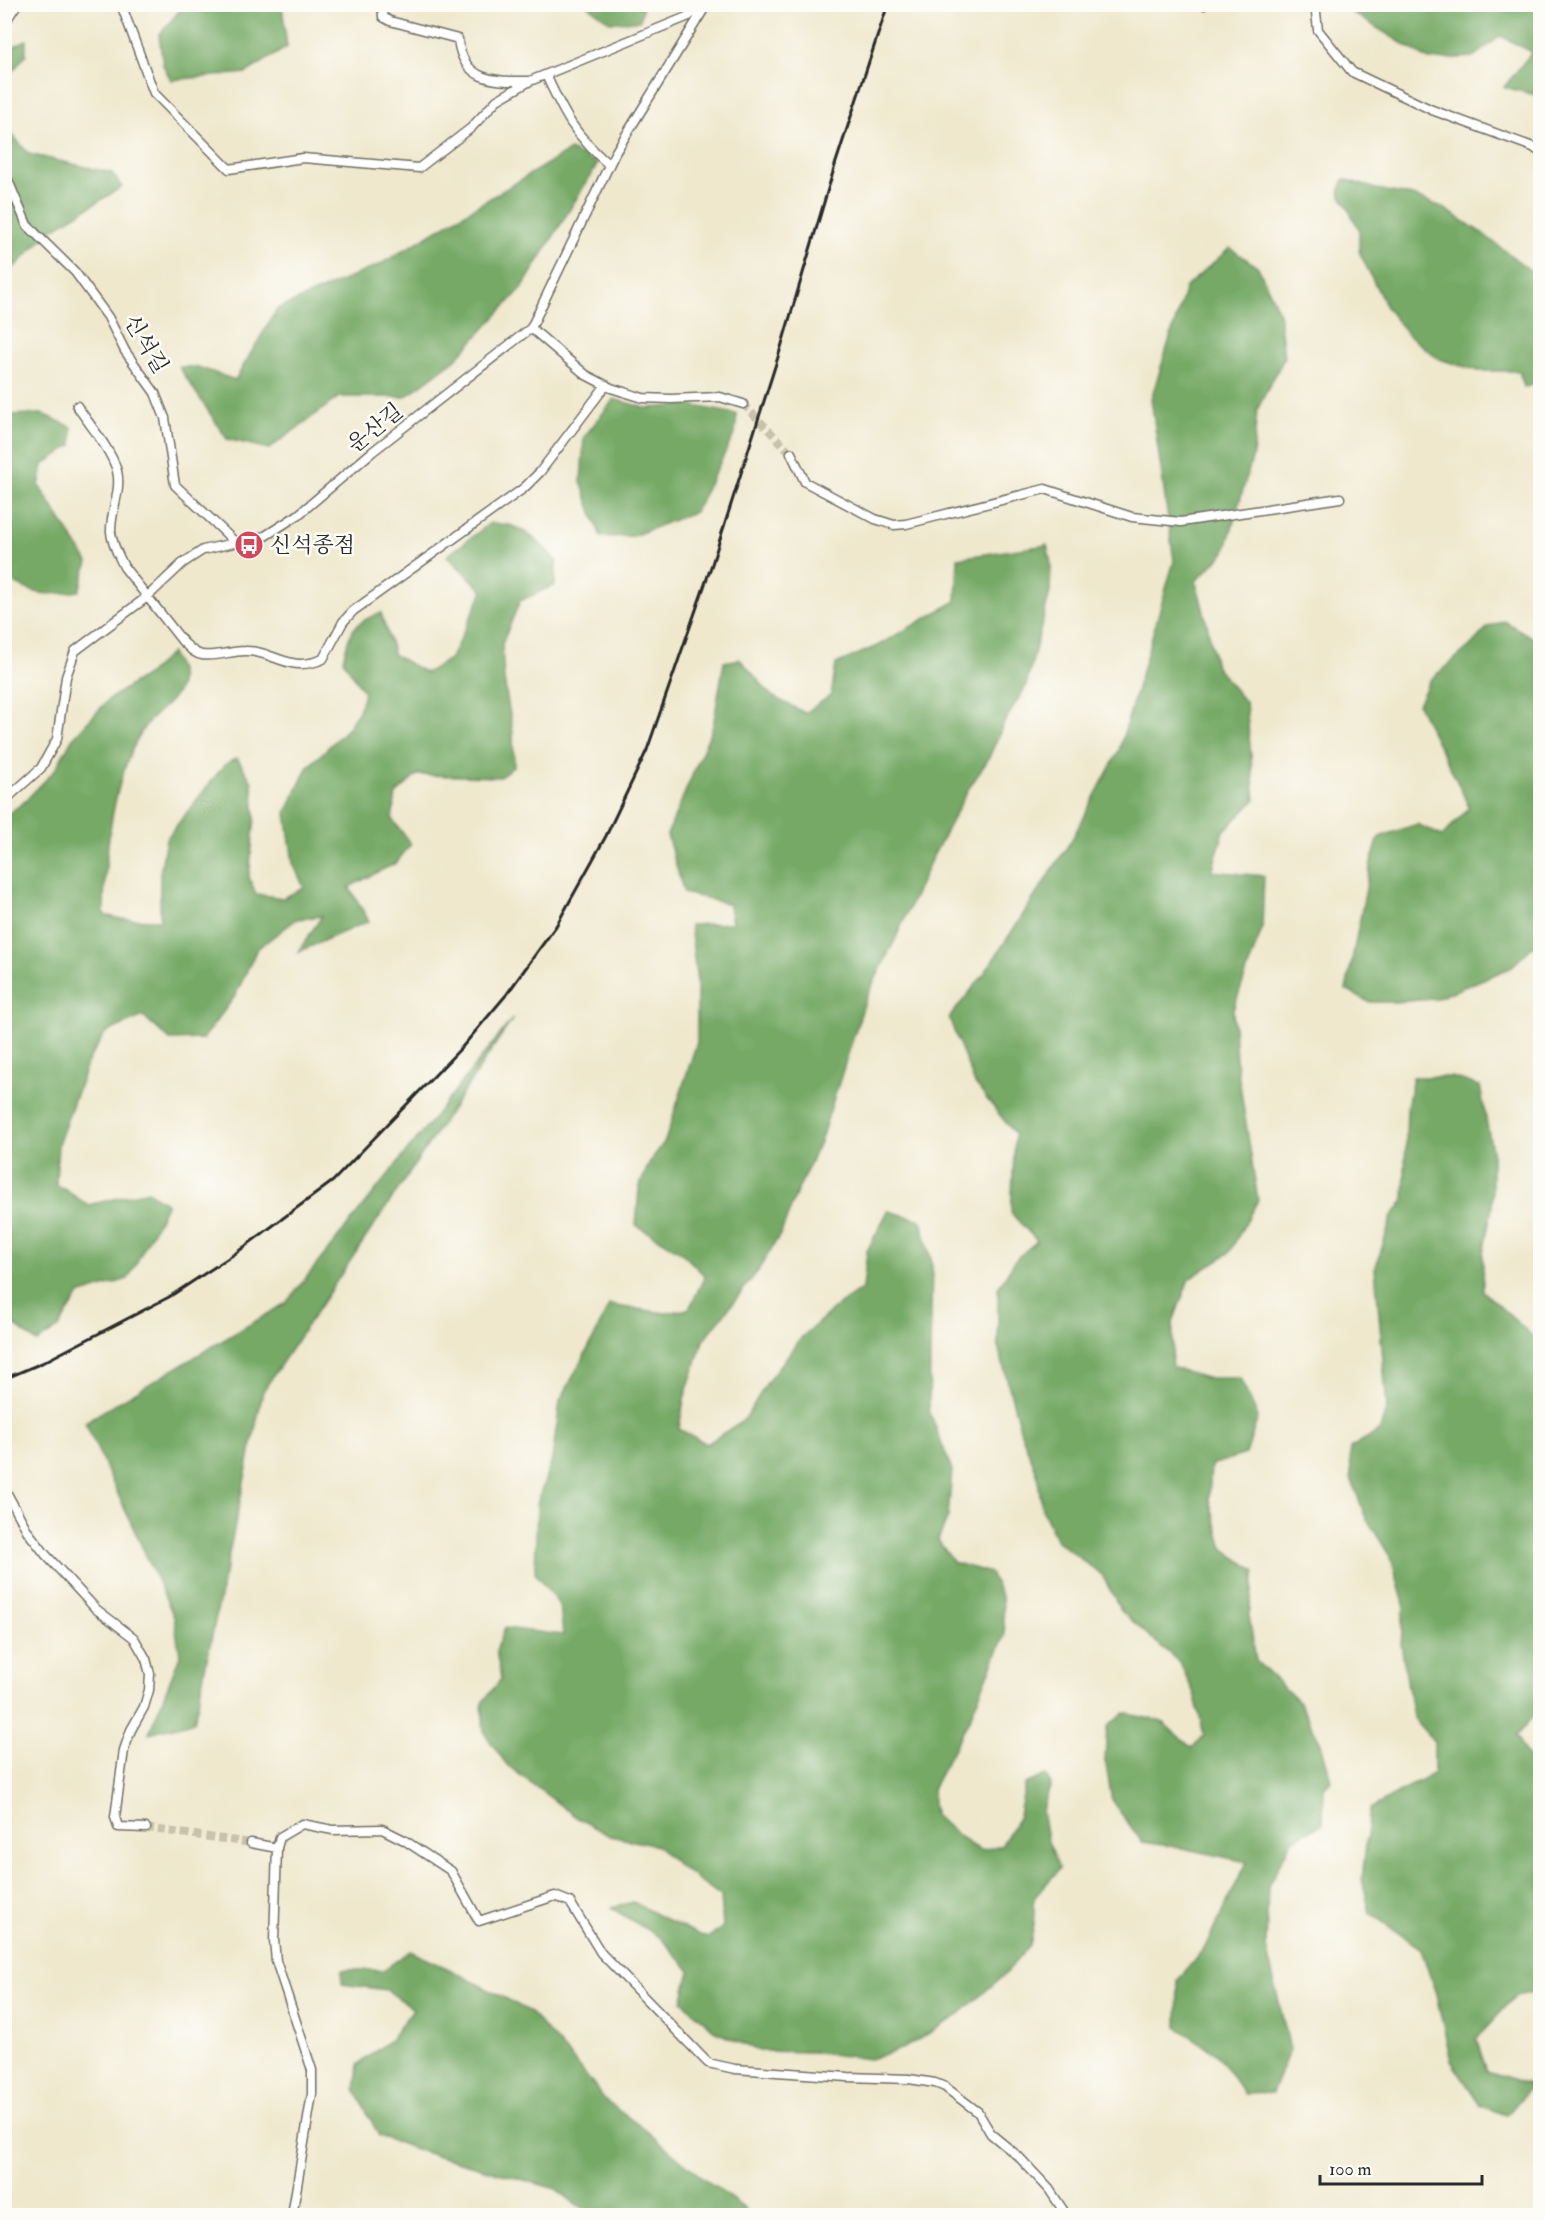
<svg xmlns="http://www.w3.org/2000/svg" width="1545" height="2220" font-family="'IM FELL Double Pica','Noto Serif KR',serif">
	<rect width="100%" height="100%" fill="#fdfcf7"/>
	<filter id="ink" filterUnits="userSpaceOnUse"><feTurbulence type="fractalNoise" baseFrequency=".0167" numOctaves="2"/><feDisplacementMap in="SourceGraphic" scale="12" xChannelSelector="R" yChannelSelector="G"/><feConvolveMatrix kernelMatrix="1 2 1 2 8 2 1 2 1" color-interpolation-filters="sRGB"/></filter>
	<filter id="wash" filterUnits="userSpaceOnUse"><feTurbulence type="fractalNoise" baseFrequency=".008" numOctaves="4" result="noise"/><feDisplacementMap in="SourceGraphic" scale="24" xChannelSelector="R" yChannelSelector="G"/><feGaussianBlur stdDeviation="1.35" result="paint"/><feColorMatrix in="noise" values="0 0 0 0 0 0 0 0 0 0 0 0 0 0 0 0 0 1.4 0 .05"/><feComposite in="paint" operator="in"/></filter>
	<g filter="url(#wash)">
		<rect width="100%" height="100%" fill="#efe8cd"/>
		<path fill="#74a965" stroke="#506a48" stroke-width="1.5" d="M 185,4 L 282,5 L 287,47 L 246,73 L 171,80 L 163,65 L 159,35 Z
			M 587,5 L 643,5 L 640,21 L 610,22 Z
			M 1348,5 L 1540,5 L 1540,96 L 1504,87 L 1532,52 L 1501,36 L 1473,57 L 1429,60 L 1353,13 Z
			M 26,40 L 26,55 L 7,78 L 5,104 L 9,131 L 29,154 L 112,173 L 122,187 L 53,229 L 5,276 L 5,58 L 13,47 Z
			M 570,150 L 598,163 L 522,288 L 456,359 L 405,397 L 339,397 L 269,449 L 227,439 L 179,367 L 198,367 L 235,380 L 277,309 L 381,264 Z
			M 1344,179 L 1376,189 L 1413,196 L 1442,207 L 1482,233 L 1540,278 L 1540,384 L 1524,387 L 1519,371 L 1479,371 L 1439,359 L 1408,335 L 1386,307 L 1370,274 L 1359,251 L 1359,229 L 1339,192 Z
			M 1230,248 L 1258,267 L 1279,312 L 1284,358 L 1257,410 L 1253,455 L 1225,552 L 1196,581 L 1207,624 L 1216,667 L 1246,703 L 1255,800 L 1224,831 L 1212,871 L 1264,876 L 1262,929 L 1233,1010 L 1236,1059 L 1258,1200 L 1229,1253 L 1189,1279 L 1173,1322 L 1172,1367 L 1206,1378 L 1240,1378 L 1258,1417 L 1246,1454 L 1211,1465 L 1209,1499 L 1223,1548 L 1255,1571 L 1249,1615 L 1256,1661 L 1299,1702 L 1321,1743 L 1331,1780 L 1324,1788 L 1323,1824 L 1292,1840 L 1268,1886 L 1266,1947 L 1290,2049 L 1272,2093 L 1244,2094 L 1216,2053 L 1177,2027 L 1178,1980 L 1205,1947 L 1247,1862 L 1177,1847 L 1142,1842 L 1112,1801 L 1105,1759 L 1107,1727 L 1124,1713 L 1161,1721 L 1192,1748 L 1204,1735 L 1195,1696 L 1180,1663 L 1122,1612 L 1102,1575 L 1057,1541 L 1042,1509 L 1037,1473 L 1021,1433 L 998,1345 L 998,1288 L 1016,1259 L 1037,1241 L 1011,1213 L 1015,1134 L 975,1084 L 949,1018 L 984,974 L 1071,841 L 1119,750 L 1174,561 L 1151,399 L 1186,287 Z
			M 614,399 L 646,408 L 689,405 L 737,414 L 735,433 L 695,512 L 633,536 L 601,537 L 581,482 L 584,437 Z
			M 42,414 L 72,427 L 72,445 L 43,465 L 39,486 L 88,562 L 79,591 C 47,596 32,596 5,577 L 5,415 Z
			M 490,523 C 497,525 503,523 509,525 C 531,532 542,545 556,561 L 555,585 L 520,601 L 502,644 L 504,679 L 513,733 L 514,766 L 500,777 L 417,775 L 396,794 L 392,819 L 411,844 L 396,863 L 349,887 L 369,921 L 298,952 L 322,916 L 297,919 L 257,949 L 235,996 L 203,1039 L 170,1040 L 143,1016 L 105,1033 L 88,1061 L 58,1145 L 56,1184 L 88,1205 L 148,1191 L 167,1204 L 128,1279 L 79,1295 L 58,1328 L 37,1342 L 5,1318 L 5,816 L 23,803 L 55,770 L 72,739 L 109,699 L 148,674 L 171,653 C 178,666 185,678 177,692 C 170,705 154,714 145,726 C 112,776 104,856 104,915 L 121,919 L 160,920 L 160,873 L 166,839 L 224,765 L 237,758 L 252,782 L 255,817 L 249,877 L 256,894 L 283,898 L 304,888 L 293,863 L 286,813 L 307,768 L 346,730 L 359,711 L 364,692 L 343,660 C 350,632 351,623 381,613 L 394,655 L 426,673 L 451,658 L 483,591 L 447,556 Z
			M 1047,545 L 1051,564 L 1050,592 L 1026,686 L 1005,721 L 988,760 L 969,788 L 929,864 L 895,940 L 866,998 L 820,1142 L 797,1192 L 781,1233 L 758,1271 L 703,1341 L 684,1399 L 679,1429 L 707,1444 L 745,1419 L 768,1381 L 802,1337 L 837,1306 L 863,1288 L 867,1251 L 888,1211 L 921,1220 L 932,1263 L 929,1410 L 952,1470 L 948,1517 L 938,1540 L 953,1562 L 990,1573 L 1002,1597 L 1005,1635 L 969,1720 L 932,1789 L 934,1815 L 969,1844 L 981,1850 L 1001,1846 L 1019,1816 L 1025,1784 L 1046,1775 L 1051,1784 L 1042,1811 L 1047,1839 L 1060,1868 L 1034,1898 L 1034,1925 L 1030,1945 L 1004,1975 L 956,2017 L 904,2048 L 870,2059 L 813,2052 L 759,2051 L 716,2032 L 682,2001 L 690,1971 L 661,1938 L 611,1908 L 633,1902 L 671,1922 L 707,1938 L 723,1927 L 721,1896 L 680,1867 L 657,1846 L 610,1836 L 576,1817 L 507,1765 L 484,1733 L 482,1703 L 501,1679 L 496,1650 L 505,1628 L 563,1635 L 560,1606 L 535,1573 L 537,1504 L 552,1459 L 560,1401 L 595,1335 L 609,1305 L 665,1313 L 689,1309 L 705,1276 L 681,1252 L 636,1225 L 639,1188 L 649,1163 L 665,1141 L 697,1042 L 697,982 L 690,925 L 732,923 L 729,904 L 684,893 L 667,835 L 713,726 L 724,662 L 740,659 L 772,696 L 805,713 L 831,695 L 836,664 L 877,646 L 956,601 L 958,558 Z
			M 1504,621 L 1540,642 L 1540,940 L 1510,968 L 1435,999 L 1393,1002 L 1369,1002 L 1346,990 L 1371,863 L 1379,837 L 1417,824 L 1442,836 L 1469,808 C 1455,772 1433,739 1418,704 L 1430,680 L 1470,646 L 1488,627 Z
			M 513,1018 L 263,1391 L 194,1722 L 149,1733 L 180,1656 L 174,1617 L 85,1422 L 286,1303 Z
			M 1413,1077 L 1452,1077 L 1480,1086 L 1492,1151 L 1492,1207 L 1483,1254 L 1483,1291 L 1540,1343 L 1540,1708 L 1516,1736 L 1540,1778 L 1540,1991 L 1516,1996 L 1476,2039 L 1487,2071 L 1532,2085 L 1507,2115 L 1481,2106 L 1451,2061 L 1436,1994 L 1421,1949 L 1370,1913 L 1362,1879 L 1370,1809 L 1434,1773 L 1434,1742 L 1413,1718 L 1401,1644 L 1404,1604 L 1391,1558 L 1365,1516 L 1351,1478 L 1350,1448 L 1380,1430 L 1387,1406 L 1375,1269 L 1392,1216 L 1404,1200 L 1407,1107 Z
			M 410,1951 L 449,1969 L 529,2011 L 576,2063 L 607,2102 L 643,2128 L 698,2174 L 753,2215 L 590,2215 L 556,2189 L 424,2152 L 379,2136 L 355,2089 L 358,2065 L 391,2039 L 413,2009 L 387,1990 L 342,1984 L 342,1970 L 383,1970 Z"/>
	</g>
	<g filter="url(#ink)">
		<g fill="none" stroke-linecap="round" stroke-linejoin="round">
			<path stroke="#c8c2ad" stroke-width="8" stroke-dasharray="8 4" stroke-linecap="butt" d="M 743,404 L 791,453
				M 146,1828 L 251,1843"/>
			<g stroke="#706d64" stroke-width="11">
				<path id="minor" d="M 121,4 L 154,93 L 229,169 L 303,158 L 419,168 L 471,128 L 497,100 L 530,81 L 689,16 L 703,4
					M 382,4 L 383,17 L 390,21 L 458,39 C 463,83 495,81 530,81
					M 1200,4 L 1204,5
					M 1315,4 L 1318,30 L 1352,72 L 1432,110 L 1533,147 L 1540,152
					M 4,24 L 17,4
					M 546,75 C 565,116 574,134 609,165
					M 4,171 L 27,225 L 75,272 L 108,317 L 125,351 L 155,393 L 165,418 L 175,485 L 235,542
					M 531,328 L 586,375 L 611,388 L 643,398 L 671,399 L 720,397 L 743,404
					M 77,406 C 89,424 112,451 117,471 C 122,491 110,512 111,532 C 112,545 119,556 124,567 L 183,642 C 189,647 194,654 202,655 C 216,657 231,651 245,651 C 273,650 289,674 323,659 L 343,622 L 353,611 L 524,488 L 540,472 L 606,385
					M 791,453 L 805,482 L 875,519 L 894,525 L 906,524 L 1045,489 L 1132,517 L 1181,522 L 1340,498
					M 4,801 L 41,768 L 57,739 L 66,677 L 75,651 L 147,597 L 183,563 L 203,550 L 265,536 L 298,515 L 372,452 L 531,328 L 615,153 L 707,4
					M 4,1488 L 28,1532 L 46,1555 L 96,1609 L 134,1638 L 146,1659 L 150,1674 L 149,1690 L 144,1707 L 131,1730 L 124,1750 L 115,1817 L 118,1827 L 146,1828
					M 251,1843 L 277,1848 L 280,1837 L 302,1824 L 333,1830 L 382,1829 L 404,1840 L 451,1871 L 479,1921 L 555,1896 L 570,1902 L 601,1953 L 708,2063 L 735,2069 L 848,2077 L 909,2079 L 935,2083 L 945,2087 L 978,2112 L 991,2134 L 1019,2157 L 1049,2189 L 1067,2216
					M 277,1848 L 274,1940 L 276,1961 L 312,2070 L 312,2094 L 292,2216"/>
			</g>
			<use href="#minor" stroke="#fff" stroke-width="8"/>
			<path stroke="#2b2b2b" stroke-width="3" d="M 4,1379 L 42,1363 L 169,1297 L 236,1253 L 333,1181 L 463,1046 L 507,994 L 556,926 L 606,836 L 647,750 L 712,564 L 779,354 L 836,162 L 888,4"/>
		</g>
	</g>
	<defs>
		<g id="bus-disc" transform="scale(1.5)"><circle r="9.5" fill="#d1495b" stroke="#fdfcf7"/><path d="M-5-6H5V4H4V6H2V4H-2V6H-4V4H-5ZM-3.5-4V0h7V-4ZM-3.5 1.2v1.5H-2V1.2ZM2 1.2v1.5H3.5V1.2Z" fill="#fff"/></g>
	</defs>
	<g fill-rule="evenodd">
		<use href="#bus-disc" x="249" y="545"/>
	</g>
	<g text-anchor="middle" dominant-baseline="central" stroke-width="5" stroke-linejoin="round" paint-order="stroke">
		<g font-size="22" fill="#2b2b2b" stroke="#fdfcf7">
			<text transform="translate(146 344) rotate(59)">신석길</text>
			<text transform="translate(375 428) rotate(-39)">운산길</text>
		</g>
		<g font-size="22" fill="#2b2b2b" stroke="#fdfcf7" text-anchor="start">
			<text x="270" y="545">신석종점</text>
		</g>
	</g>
	<rect width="1545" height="2220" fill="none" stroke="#fdfcf7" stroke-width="24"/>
	<path d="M1320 2175v9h162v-9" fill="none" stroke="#2b2b2b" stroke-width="3"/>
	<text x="1329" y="2175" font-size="18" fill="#2b2b2b" stroke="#fdfcf7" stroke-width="4.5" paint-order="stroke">100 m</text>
</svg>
